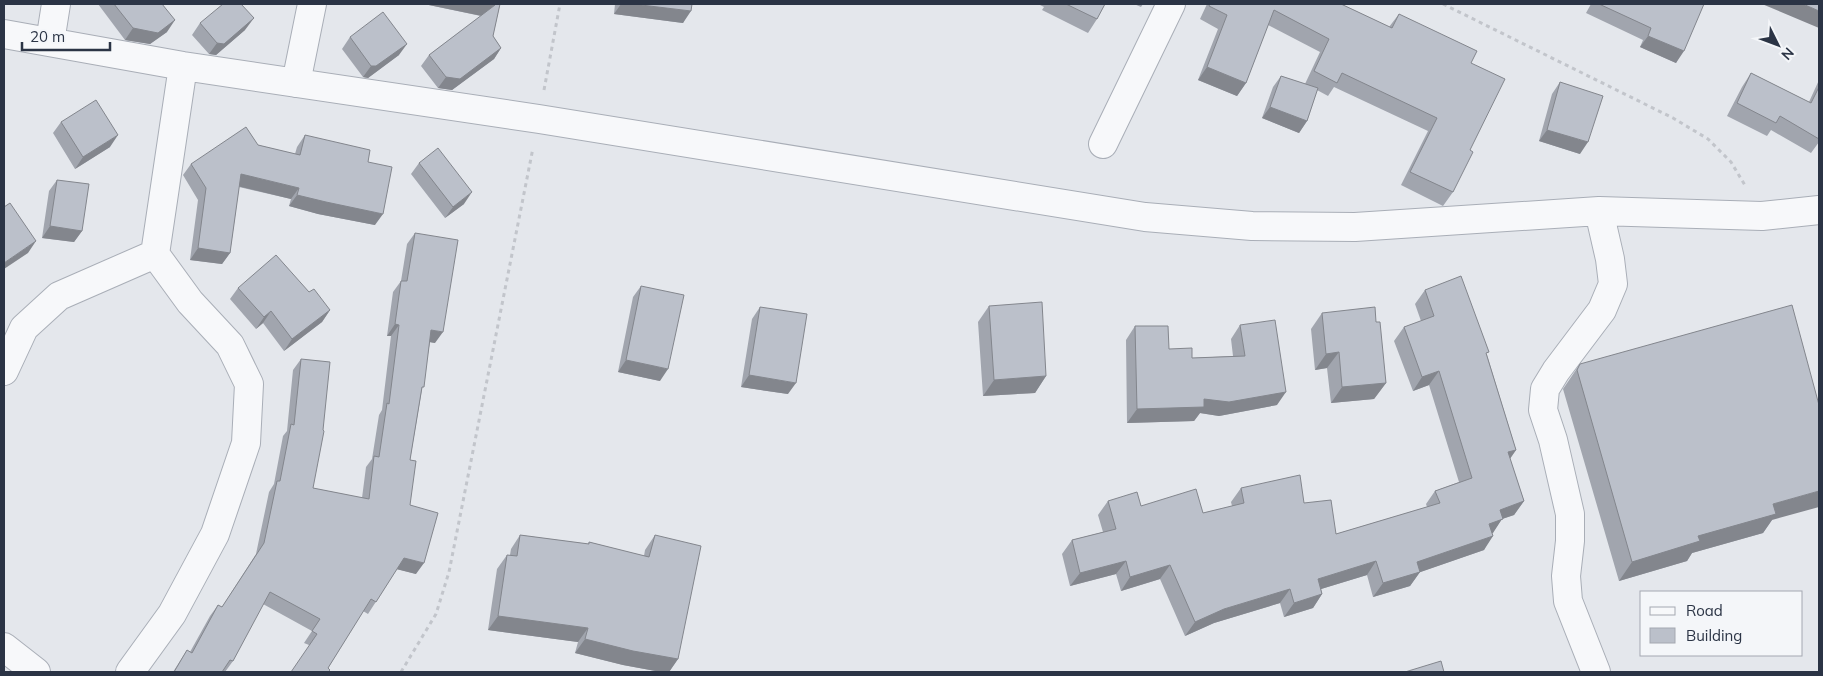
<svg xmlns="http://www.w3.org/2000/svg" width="1823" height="676" font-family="Mulish,sans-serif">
	<rect width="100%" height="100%" fill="#e4e7ec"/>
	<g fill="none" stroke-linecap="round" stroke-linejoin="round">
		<g stroke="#a9aeb7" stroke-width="30">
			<path id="street" d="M 4,34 L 183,66 L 539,119 L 1145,217 L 1252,226 L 1355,227 L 1599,211 L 1762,216 L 1819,210
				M 50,42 L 56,4
				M 296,83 L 312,4
				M 1103,144 L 1171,4
				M 4,371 L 24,328 L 59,296 L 155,254
				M 4,647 L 36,672
				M 130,672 L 172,614 L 215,534 L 246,443 L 249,384 L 230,345 L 190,302 L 155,254 L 183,66
				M 1596,672 L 1568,601 L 1566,576 L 1570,541 L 1570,514 L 1553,440 L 1543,410 L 1545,389 L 1556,371 L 1602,310 L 1613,284 L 1610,259 L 1599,211"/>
		</g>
		<path stroke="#c2c5cb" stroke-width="3" stroke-dasharray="4 4" stroke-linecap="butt" d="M 1443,4 L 1673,118 L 1708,139 L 1731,162 L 1746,187
			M 544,90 L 560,4
			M 401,672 L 436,614 L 449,572 L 533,148"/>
		<use href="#street" stroke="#f7f8fa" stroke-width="28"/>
	</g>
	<path fill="#a1a5ae" d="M 98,4 L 162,4 L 167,32 L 150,44 L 125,40 Z
		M 424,4 L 500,4 L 493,36 L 501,48 L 494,59 L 452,90 L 438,88 L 421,66 L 429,55 L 481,16 Z
		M 615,4 L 692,4 L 683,23 L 614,14 Z
		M 1038,4 L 1105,4 L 1097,19 L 1088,33 L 1042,10 L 1044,7 Z
		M 1134,4 L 1143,4 L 1141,7 Z
		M 1207,4 L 1341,4 L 1389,27 L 1399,14 L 1471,63 L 1470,150 L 1453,192 L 1443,206 L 1401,185 L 1428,131 L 1334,87 L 1328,96 L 1317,90 L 1307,121 L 1299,133 L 1262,118 L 1273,87 L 1281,76 L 1305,84 L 1320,52 L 1268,25 L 1246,83 L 1237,96 L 1198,80 L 1218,29 L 1200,19 Z
		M 1591,4 L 1704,4 L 1676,63 L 1640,47 L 1643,40 L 1586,13 Z
		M 200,23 L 245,30 L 216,55 L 209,54 L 192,35 Z
		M 350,37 L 399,55 L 368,78 L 363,77 L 342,49 Z
		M 1751,73 L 1809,102 L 1819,80 L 1819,142 L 1811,153 L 1771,130 L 1767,136 L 1727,116 L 1742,87 Z
		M 1560,82 L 1580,154 L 1539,141 L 1552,94 Z
		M 61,122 L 110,147 L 75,169 L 53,133 Z
		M 305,135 L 368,162 L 375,225 L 318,214 L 289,206 L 291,199 L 239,187 L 230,253 L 222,264 L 190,260 L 198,200 L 183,175 L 191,164 L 258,145 L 295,154 L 297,147 Z
		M 419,163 L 464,204 L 445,218 L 411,174 Z
		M 57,180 L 82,231 L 74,242 L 42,238 L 49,191 Z
		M 415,233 L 435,343 L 430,342 L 410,460 L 410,505 L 416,574 L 397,569 L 368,614 L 363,611 L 328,668 L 328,672 L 309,645 L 304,643 L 312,631 L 263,604 L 233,661 L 225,672 L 223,671 L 222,672 L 173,672 L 187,650 L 190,652 L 210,616 L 218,605 L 222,607 L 256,554 L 269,492 L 274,484 L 283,436 L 287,431 L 293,370 L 301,359 L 313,488 L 362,498 L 366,467 L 372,459 L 379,415 L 382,410 L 391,336 L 387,336 L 393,292 L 401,281 L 407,244 Z
		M 641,286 L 660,381 L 618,372 L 633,297 Z
		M 238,288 L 309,292 L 330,310 L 322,322 L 284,351 L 263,323 L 256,329 L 230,299 Z
		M 1425,290 L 1487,355 L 1516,450 L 1510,459 L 1524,501 L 1514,515 L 1502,519 L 1492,533 L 1484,550 L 1420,572 L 1410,586 L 1373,597 L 1367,575 L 1321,589 L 1322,594 L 1313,608 L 1284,617 L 1280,603 L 1214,623 L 1185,636 L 1160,579 L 1121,591 L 1116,574 L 1070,586 L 1062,554 L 1072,540 L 1103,532 L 1098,515 L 1108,501 L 1141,506 L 1203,513 L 1232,506 L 1231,502 L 1241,488 L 1304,503 L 1336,534 L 1427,507 L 1426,504 L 1435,491 L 1459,482 L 1429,385 L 1413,391 L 1394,341 L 1404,327 L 1421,321 L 1415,304 Z
		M 989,306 L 1046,376 L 1035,393 L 983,396 L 978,322 Z
		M 760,307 L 788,394 L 741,387 L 752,319 Z
		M 1322,313 L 1376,322 L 1386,383 L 1374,399 L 1331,403 L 1327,368 L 1315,370 L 1311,329 Z
		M 1240,325 L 1277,405 L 1219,416 L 1200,413 L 1194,421 L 1127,423 L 1126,340 L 1135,326 L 1169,349 L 1192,358 L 1233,356 L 1231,339 Z
		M 1580,364 L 1772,520 L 1763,533 L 1692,553 L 1687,561 L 1619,581 L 1563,389 Z
		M 520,535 L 588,544 L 589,542 L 644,556 L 645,550 L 655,535 L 678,659 L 669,672 L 661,672 L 623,665 L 575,653 L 578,642 L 488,630 L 497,569 L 507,555 L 510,555 L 511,549 Z"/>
	<path fill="#83868d" d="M 424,4 L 486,4 L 495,5 L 487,17 Z
		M 621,4 L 633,4 L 691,11 L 683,23 L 614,14 Z
		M 1762,4 L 1803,4 L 1819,11 L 1819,28 Z
		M 254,18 L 245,30 L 216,55 L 209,54 L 217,43 Z
		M 175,20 L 167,32 L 150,44 L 125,40 L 133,28 Z
		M 1648,36 L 1684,51 L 1676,63 L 1640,47 Z
		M 407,44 L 399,55 L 368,78 L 363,77 L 371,66 Z
		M 501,48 L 494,59 L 452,90 L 438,88 L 446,77 Z
		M 1207,67 L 1246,83 L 1237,96 L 1198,80 Z
		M 1270,107 L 1307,121 L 1299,133 L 1262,118 Z
		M 1547,130 L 1588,142 L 1580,154 L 1539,141 Z
		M 118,135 L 110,147 L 75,169 L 83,157 Z
		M 241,174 L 299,188 L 291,199 L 233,185 Z
		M 472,192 L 464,204 L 445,218 L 453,207 Z
		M 297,195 L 383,214 L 375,225 L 318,214 L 289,206 Z
		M 50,226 L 82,231 L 74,242 L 42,238 Z
		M 36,241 L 28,253 L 4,269 L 4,263 Z
		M 198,248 L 230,253 L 222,264 L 190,260 Z
		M 330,310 L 322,322 L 284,351 L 292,339 Z
		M 271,311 L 263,323 L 256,329 L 264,317 Z
		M 395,324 L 399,325 L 391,336 L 387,336 Z
		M 431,330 L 443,332 L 435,343 L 423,341 Z
		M 1339,352 L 1327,368 L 1315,370 L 1326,354 Z
		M 626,360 L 668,369 L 660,381 L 618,372 Z
		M 1439,371 L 1429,385 L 1413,391 L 1422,377 Z
		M 749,375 L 796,383 L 788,394 L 741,387 Z
		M 1046,376 L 1035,393 L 983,396 L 994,380 Z
		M 1386,383 L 1374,399 L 1331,403 L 1342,387 Z
		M 1286,392 L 1277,405 L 1219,416 L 1200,413 L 1194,421 L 1127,423 L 1137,409 L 1204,399 Z
		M 1516,450 L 1506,464 L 1508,452 Z
		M 1819,491 L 1819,507 L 1772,520 L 1763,533 L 1692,553 L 1687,561 L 1619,581 L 1632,562 L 1773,504 Z
		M 1524,501 L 1514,515 L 1502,519 L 1493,533 L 1480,538 L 1500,510 Z
		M 1493,536 L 1484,550 L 1412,575 L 1420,572 L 1410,586 L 1373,597 L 1383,583 L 1417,562 Z
		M 404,558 L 424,563 L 416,574 L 396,569 Z
		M 1126,561 L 1116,574 L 1070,586 L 1080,573 Z
		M 1376,561 L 1367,575 L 1308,593 L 1318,579 Z
		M 1170,565 L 1160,579 L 1121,591 L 1130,577 Z
		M 1290,589 L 1280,603 L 1214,623 L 1185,636 L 1195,622 L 1224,609 Z
		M 1322,594 L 1313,608 L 1284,617 L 1294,603 Z
		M 498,616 L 588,628 L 578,642 L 488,630 Z
		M 585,639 L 678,659 L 669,672 L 661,672 L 623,665 L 575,653 Z"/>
	<path fill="#bbc0ca" stroke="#83868d" d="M 114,4 L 162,4 L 175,20 L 158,33 L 133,28 Z
		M 223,4 L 241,4 L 254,18 L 224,44 L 217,43 L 200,23 Z
		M 486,4 L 500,4 L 493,36 L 501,48 L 460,79 L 446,77 L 429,55 L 495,5 Z
		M 633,4 L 692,4 L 691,11 Z
		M 1066,4 L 1105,4 L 1097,19 Z
		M 1210,4 L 1341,4 L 1392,28 L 1399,14 L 1477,51 L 1471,63 L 1505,79 L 1470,150 L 1473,152 L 1453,192 L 1410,172 L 1437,118 L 1342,73 L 1337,83 L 1314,71 L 1329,39 L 1274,10 L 1246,83 L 1207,67 L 1227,15 L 1209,6 Z
		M 1599,4 L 1704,4 L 1684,51 L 1648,36 L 1651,28 Z
		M 1803,4 L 1819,4 L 1819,11 Z
		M 383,12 L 407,44 L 376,66 L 371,66 L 350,37 Z
		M 1751,73 L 1811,103 L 1819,87 L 1819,139 L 1780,116 L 1776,123 L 1737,103 Z
		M 1281,76 L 1318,88 L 1307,121 L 1270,107 Z
		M 1560,82 L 1603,96 L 1588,142 L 1547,130 Z
		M 96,100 L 118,135 L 83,157 L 61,122 Z
		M 246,127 L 258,145 L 300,155 L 305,135 L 370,150 L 368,162 L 392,167 L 383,214 L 326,202 L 297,195 L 299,188 L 241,174 L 230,253 L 198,248 L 206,188 L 191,164 Z
		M 438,148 L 472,192 L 453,207 L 419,163 Z
		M 57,180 L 89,184 L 82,231 L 50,226 Z
		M 10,203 L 36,241 L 4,263 L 4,207 Z
		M 415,233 L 458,240 L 443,332 L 431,330 L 424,387 L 422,387 L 410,460 L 416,461 L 410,505 L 438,513 L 424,563 L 404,558 L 376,602 L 371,599 L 328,668 L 330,670 L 328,672 L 291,672 L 317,634 L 312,631 L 320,619 L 270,592 L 233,661 L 230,660 L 222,672 L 174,672 L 187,650 L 192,653 L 218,605 L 222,607 L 264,543 L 277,481 L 280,481 L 291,424 L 294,425 L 301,359 L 330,362 L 323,430 L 324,431 L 313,488 L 369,499 L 374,456 L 379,457 L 387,403 L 389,404 L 399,325 L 395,324 L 401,281 L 407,281 Z
		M 276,255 L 309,292 L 314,289 L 330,310 L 292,339 L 271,311 L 264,317 L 238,288 Z
		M 1461,276 L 1489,352 L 1486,353 L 1516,450 L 1508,452 L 1524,501 L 1500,510 L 1503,519 L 1489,524 L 1493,536 L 1417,562 L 1420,572 L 1383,583 L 1376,561 L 1318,579 L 1322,594 L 1294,603 L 1290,589 L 1224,609 L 1195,622 L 1170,565 L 1130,577 L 1126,561 L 1080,573 L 1072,540 L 1116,529 L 1108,501 L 1137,492 L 1141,506 L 1196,489 L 1203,513 L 1244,503 L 1241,488 L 1300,475 L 1304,503 L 1331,500 L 1336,534 L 1440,503 L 1435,491 L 1472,478 L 1439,371 L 1422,377 L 1404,327 L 1434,316 L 1425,290 Z
		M 641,286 L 684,295 L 668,369 L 626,360 Z
		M 1042,302 L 1046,376 L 994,380 L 989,306 Z
		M 1792,305 L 1819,405 L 1819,491 L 1773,504 L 1776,514 L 1698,536 L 1700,541 L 1632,562 L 1577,370 L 1580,364 Z
		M 760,307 L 807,314 L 796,383 L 749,375 Z
		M 1375,307 L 1376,322 L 1380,322 L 1386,383 L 1342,387 L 1339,352 L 1326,354 L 1322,313 Z
		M 1275,320 L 1286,392 L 1229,402 L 1204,399 L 1204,407 L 1137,409 L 1135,326 L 1168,326 L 1169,349 L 1192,348 L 1192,358 L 1245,356 L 1240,325 Z
		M 520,535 L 589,544 L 589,542 L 649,557 L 655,535 L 701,546 L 678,659 L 633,651 L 585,639 L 588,628 L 498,616 L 507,555 L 517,556 Z
		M 1441,661 L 1444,672 L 1405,672 Z"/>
	<rect width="1823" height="676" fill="none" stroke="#2b3445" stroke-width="10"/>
	<rect x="1640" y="591" width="162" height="65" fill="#f4f6f9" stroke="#a4a8b1"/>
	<rect x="1650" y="607" width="25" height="8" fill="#f7f8fa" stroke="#a4a8b1"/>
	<text x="1686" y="616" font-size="15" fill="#2b3445">Road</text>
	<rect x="1650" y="628" width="25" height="15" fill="#bbc0ca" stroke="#a4a8b1"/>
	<text x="1686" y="641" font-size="15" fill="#2b3445">Building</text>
	<g transform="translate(1778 45) rotate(132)" stroke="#f4f6f9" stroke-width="4" paint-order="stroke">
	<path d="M0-4L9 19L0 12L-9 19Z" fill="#2b3445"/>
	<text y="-8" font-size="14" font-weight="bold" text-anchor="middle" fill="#2b3445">N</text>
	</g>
	<path d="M22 42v8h88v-8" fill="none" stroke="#2b3445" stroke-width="2.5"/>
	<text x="30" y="42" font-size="15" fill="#2b3445" stroke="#f4f6f9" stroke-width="4" paint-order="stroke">20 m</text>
</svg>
